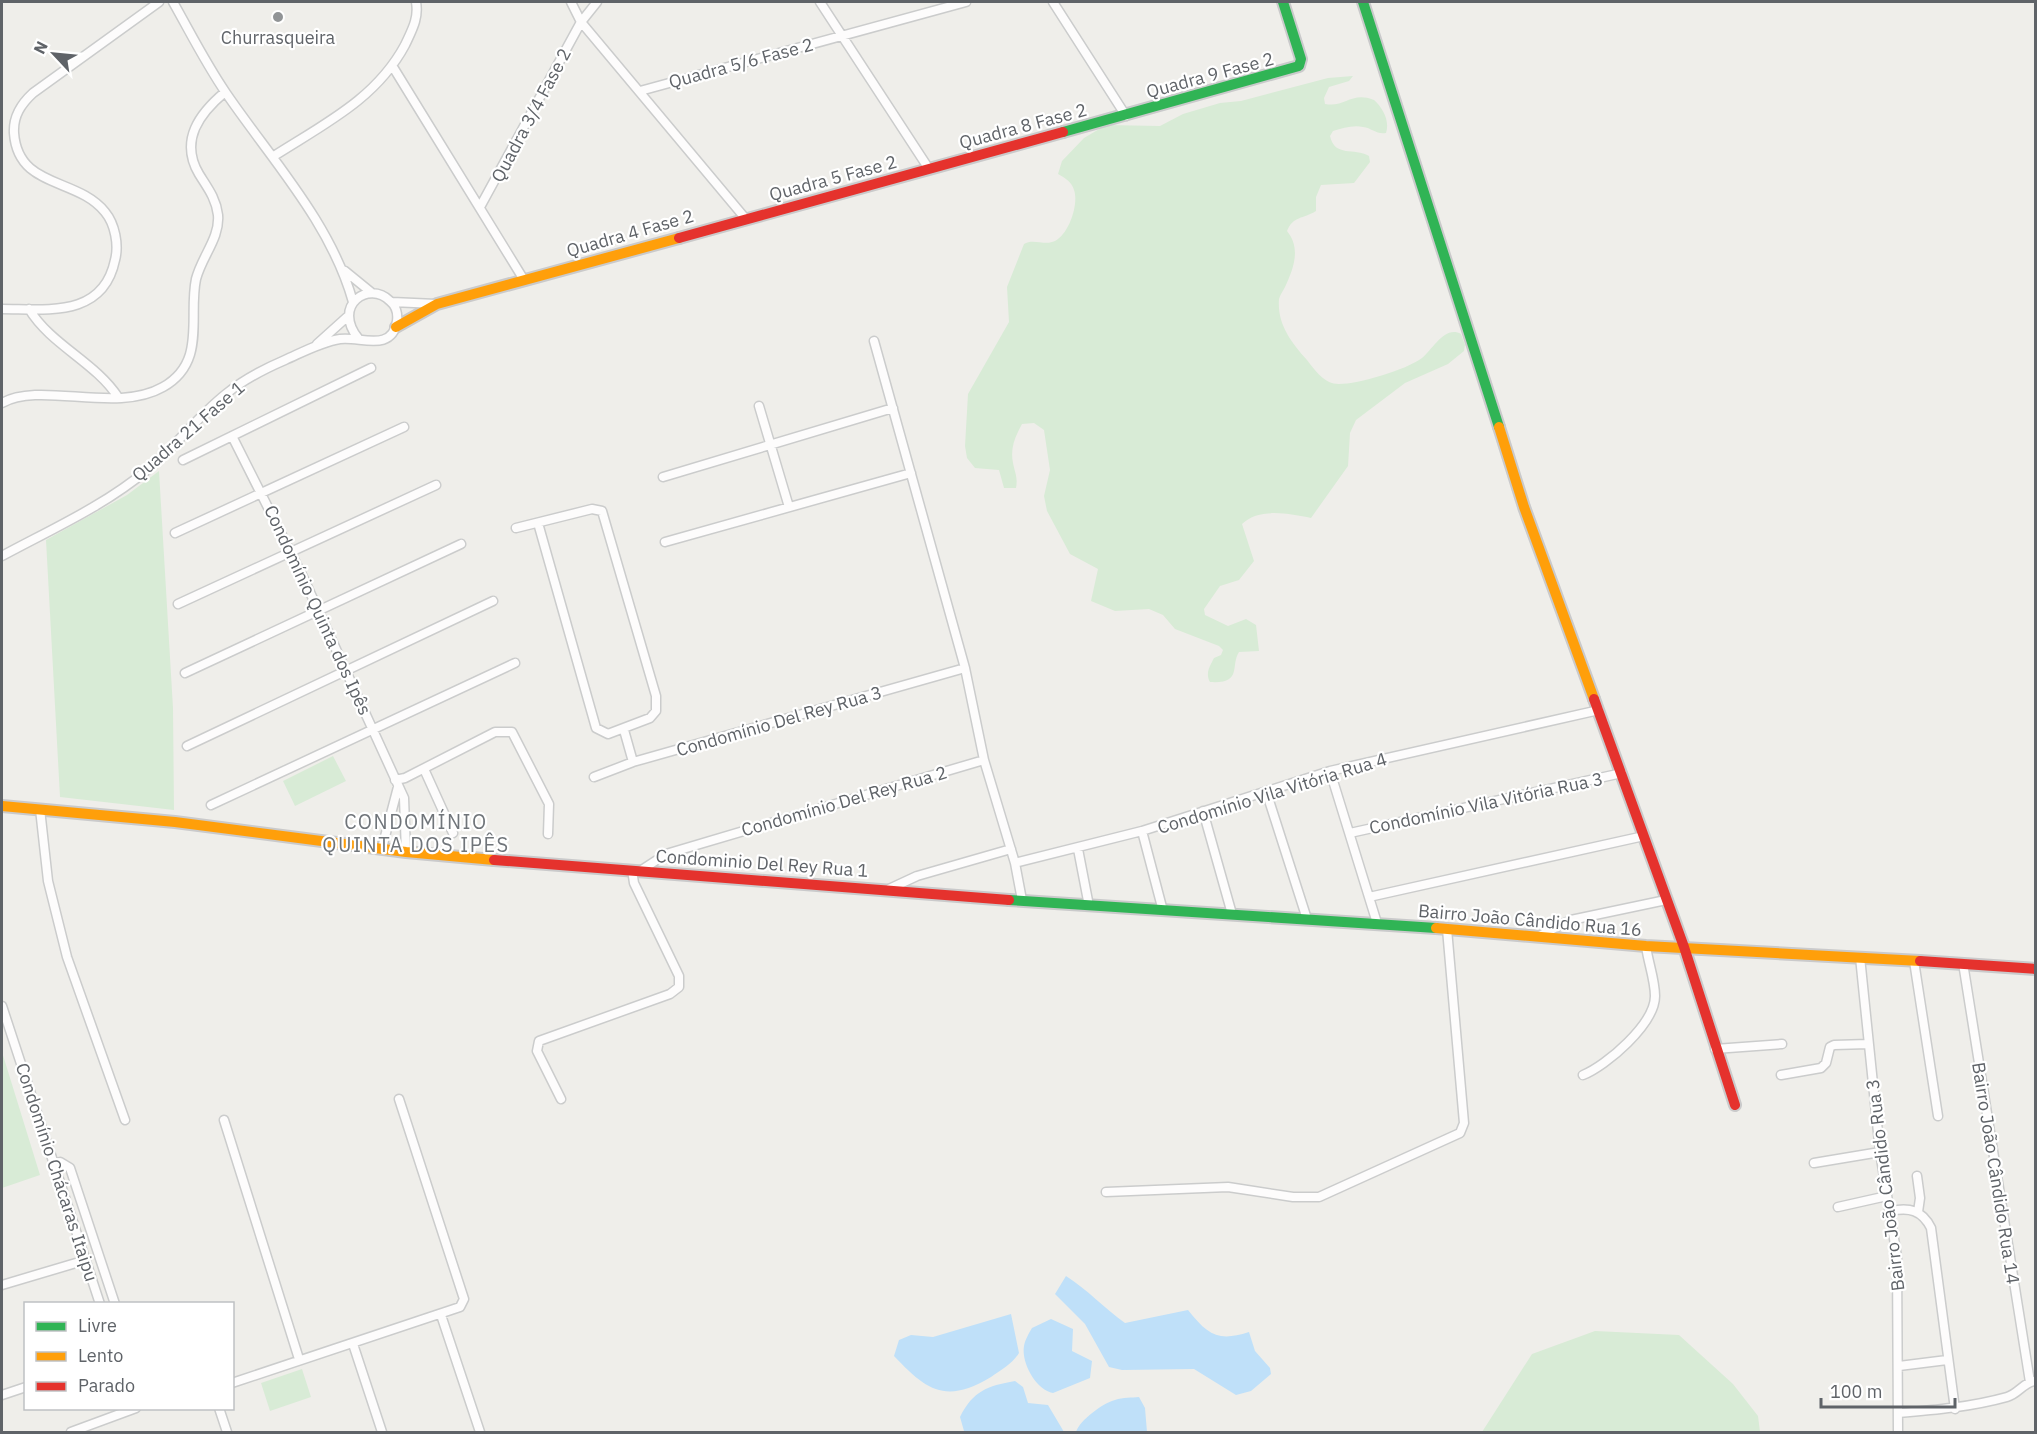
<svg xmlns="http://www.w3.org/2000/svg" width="2037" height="1434" font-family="'IBM Plex Sans',sans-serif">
	<rect width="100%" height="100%" fill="#efeeea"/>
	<path fill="#d8ebd6" d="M 1353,76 L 1349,81 L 1329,87 L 1324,98 L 1325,104 C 1345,108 1351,91 1374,100 C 1383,108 1390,121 1386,133 C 1377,135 1372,128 1363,127 C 1353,125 1343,128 1333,131 L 1330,136 C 1335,158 1354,147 1369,156 L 1370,162 L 1354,183 L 1321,185 L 1316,197 L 1316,211 C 1303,219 1293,216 1287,231 C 1301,248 1294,268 1285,287 C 1283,291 1280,295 1279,299 C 1277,324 1291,342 1307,360 C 1315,370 1324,384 1339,384 C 1358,384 1406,370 1422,358 C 1433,349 1445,325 1461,334 L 1465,345 L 1464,351 L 1448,364 L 1405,383 L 1356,420 L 1350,433 L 1348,466 L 1311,518 C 1290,514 1259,507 1242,524 L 1254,561 L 1239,580 L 1220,586 L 1204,609 L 1205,615 L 1228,626 L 1246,619 L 1256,625 L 1259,651 L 1239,652 C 1230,666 1243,684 1210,682 C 1205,673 1210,666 1214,658 L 1221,655 L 1223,650 L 1219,646 L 1175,629 L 1163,615 L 1149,609 L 1115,611 L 1091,601 L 1098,569 L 1070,554 L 1047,511 L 1044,496 L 1050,470 L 1044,430 L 1034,423 L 1022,424 C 1015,437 1010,448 1013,463 C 1015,473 1018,478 1016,488 L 1004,488 L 999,470 L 975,468 L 967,458 L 965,446 L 968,394 L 1009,322 L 1007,287 L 1024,244 C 1033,238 1045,246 1055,241 C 1069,234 1079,204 1074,190 C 1072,182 1065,178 1058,174 L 1062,161 L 1084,138 L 1106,125 L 1160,126 L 1183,114 L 1220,103 L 1241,101 L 1328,78 Z
		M 159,471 L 173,708 L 174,810 L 60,797 L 46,540 L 127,495 Z
		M 333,756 L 346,781 L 295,806 L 283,781 Z
		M 2,1052 L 40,1175 L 2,1188 Z
		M 1595,1331 L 1679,1335 L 1733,1384 L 1758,1416 L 1760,1432 L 1482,1432 L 1532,1354 Z
		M 302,1369 L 311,1397 L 270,1411 L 261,1383 Z"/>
	<path fill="#bfe0f9" d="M 1066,1276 C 1088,1290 1104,1308 1125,1323 L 1188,1310 C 1208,1335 1218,1342 1249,1332 L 1255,1351 L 1270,1368 L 1271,1374 L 1251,1391 L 1236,1395 L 1194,1369 L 1122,1370 L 1109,1367 L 1085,1324 L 1055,1294 Z
		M 1011,1314 L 1019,1353 C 1012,1364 1002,1369 991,1377 C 946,1404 927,1391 894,1356 L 899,1340 L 911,1335 L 933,1337 Z
		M 1051,1319 L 1073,1329 L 1072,1351 L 1092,1361 L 1090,1378 L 1053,1393 C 1036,1390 1021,1363 1024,1346 C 1025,1340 1029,1333 1032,1328 Z
		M 1015,1381 L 1023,1387 L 1028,1403 L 1048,1405 L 1064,1432 L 964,1431 L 960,1417 C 973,1391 987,1386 1015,1381 Z
		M 1139,1397 L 1145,1408 L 1147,1432 L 1076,1432 C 1080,1420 1103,1403 1115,1400 C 1123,1397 1132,1398 1139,1397 Z"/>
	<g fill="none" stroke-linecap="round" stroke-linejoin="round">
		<g stroke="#cbcccc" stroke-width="11">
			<path id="street" d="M 173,2 C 190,32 206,64 226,93 C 271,159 331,223 353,302
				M 571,2 L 581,22 L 745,218
				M 820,2 L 929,169
				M 1053,2 L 1126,116
				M 393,67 L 524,280
				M 640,91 L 966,2
				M 274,156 C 324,124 376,99 405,45 C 412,30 419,18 416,2
				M 480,207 L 581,22 L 597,2
				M 345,271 L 372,293
				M 392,302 L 436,304
				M 2,309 C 47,309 103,318 115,260 C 119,245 115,224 105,212 C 77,177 18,189 14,133 C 13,116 21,104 33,93 L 159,2
				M 29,309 C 51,345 95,362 118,397
				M 874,341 L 965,668 L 984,760 L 1015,863 L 1022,900
				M 317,344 L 347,317
				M 2,403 C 41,381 116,414 163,387 C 207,362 188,317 196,279 C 202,256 220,238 218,215 C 216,198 207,187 199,174 C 179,140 200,113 225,92
				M 759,406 L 789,507
				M 232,436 L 303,577 L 404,798 L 406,852
				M 183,460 L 371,368
				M 663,477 L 893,408
				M 516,528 L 592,509 L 602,511 L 656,696 L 656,711 L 650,718 L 608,734 L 596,728 L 538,523
				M 175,533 L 404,427
				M 665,542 L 911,473
				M 2,556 C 50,530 104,506 147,470 C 175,447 197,417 226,394 C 243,380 264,369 285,360 C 303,352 321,342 340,339 C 360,336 392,353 397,321 C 398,314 396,306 390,301 C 369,280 332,305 358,338
				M 178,604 L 436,485
				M 185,673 L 461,544
				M 624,730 L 633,762
				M 187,746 L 493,601
				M 424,769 L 453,833
				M 1330,771 L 1377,923
				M 594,777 L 633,762 L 965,668
				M 395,780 L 405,778 L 495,732 L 512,732 L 549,804 L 548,834
				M 1266,791 L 1307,919
				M 211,805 L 515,663
				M 40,809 L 48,881 L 67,957 L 125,1120
				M 1203,811 L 1232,914
				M 1142,831 L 1163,911
				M 1350,833 L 1622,773
				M 382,848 L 398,787
				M 1078,849 L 1089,906
				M 1015,863 L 1142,831 L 1330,771 L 1599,710
				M 640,871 L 666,854 L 984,760
				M 889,889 L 917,876 L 1011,849
				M 1369,897 L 1644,836
				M 1539,936 L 1571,920 L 1666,900
				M 1860,957 L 1880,1152 L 1897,1257 L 1898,1432
				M 1914,961 L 1938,1116
				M 1963,963 L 2030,1382
				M 2,1006 L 100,1304
				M 1715,1049 L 1782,1044
				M 1583,1075 C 1606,1066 1655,1024 1655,996 C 1655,980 1648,962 1646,946
				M 1781,1075 L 1821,1068 L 1826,1063 L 1830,1047 L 1834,1045 L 1868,1044
				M 561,1099 L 537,1051 L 539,1041 L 670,994 L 679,987 L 679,976 L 634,883 L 632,870
				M 224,1120 L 299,1359
				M 1814,1163 L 1880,1152
				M 55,1164 L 60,1162 L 70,1168 L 115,1304
				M 1917,1176 L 1920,1198 L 1918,1212
				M 1106,1192 L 1228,1187 L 1293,1197 L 1319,1197 L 1460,1133 L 1464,1123 L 1447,929
				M 1838,1207 L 1887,1196
				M 1891,1211 C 1909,1207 1922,1210 1931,1228 L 1955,1409
				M 2,1285 L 86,1260
				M 441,1315 L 480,1432
				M 353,1344 L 382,1432
				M 1899,1366 L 1947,1360
				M 232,1383 L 460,1307 L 464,1299 L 399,1099
				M 2,1395 L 26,1387
				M 219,1408 L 227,1432
				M 1898,1413 C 1935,1410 1971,1407 2007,1397 C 2018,1394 2024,1382 2035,1381
				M 71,1432 L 136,1408"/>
		</g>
		<g stroke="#cacacb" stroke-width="14">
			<path id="fast" d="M 1363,2 L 1499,427
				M 1063,132 L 1299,66 L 1301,59 L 1283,2
				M 1009,900 L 1436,928"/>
		</g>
		<g stroke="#cacacb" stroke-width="14">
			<path id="slow" d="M 396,327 L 437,304 L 679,238
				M 1499,427 L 1524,507 L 1594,699
				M 2,806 L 175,822 L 406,852 L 494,860
				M 1436,928 L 1646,946 L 1920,961"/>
		</g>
		<g stroke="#cacacb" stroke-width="14">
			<path id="jam" d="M 679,238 L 1063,132
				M 1594,699 L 1684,947 L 1735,1105
				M 494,860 L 1009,900
				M 1920,961 L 2036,969"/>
		</g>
		<use href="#street" stroke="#fdfcfc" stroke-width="8"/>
		<use href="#fast" stroke="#30b455" stroke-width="10"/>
		<use href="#slow" stroke="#ff9f0a" stroke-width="10"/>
		<use href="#jam" stroke="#e5322d" stroke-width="10"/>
	</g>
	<circle fill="#919496" stroke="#fff" stroke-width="2" cx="278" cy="17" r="6"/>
	<g text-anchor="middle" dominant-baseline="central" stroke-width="4.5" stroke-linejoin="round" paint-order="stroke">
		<g font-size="18" fill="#5f6368" stroke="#fff">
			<text x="278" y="37">Churrasqueira</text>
		</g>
		<g font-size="18" fill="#5f6368" stroke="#fff">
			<text transform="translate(741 63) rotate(-15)">Quadra 5/6 Fase 2</text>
			<text transform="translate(1210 75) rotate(-15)">Quadra 9 Fase 2</text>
			<text transform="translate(531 115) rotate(-62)">Quadra 3/4 Fase 2</text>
			<text transform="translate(1023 126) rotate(-15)">Quadra 8 Fase 2</text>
			<text transform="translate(833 178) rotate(-15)">Quadra 5 Fase 2</text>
			<text transform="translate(630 233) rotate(-16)">Quadra 4 Fase 2</text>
			<text transform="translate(188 431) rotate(-41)">Quadra 21 Fase 1</text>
			<text transform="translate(318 610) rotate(65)">Condomínio Quinta dos Ipês</text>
			<text transform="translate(779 721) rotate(-16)">Condomínio Del Rey Rua 3</text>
			<text transform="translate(1272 793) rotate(-17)">Condomínio Vila Vitória Rua 4</text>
			<text transform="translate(844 801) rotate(-16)">Condomínio Del Rey Rua 2</text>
			<text transform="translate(1486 803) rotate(-12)">Condomínio Vila Vitória Rua 3</text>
			<text transform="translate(762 863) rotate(4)">Condominio Del Rey Rua 1</text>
			<text transform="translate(1530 920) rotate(5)">Bairro João Cândido Rua 16</text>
			<text transform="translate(57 1172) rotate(72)">Condomínio Chácaras Itaipu</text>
			<text transform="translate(1996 1173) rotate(81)">Bairro João Cândido Rua 14</text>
			<text transform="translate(1885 1185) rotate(-97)">Bairro João Cândido Rua 3</text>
		</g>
		<g font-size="20" letter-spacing="1.5" fill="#70757a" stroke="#fff">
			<text x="416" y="821">CONDOMÍNIO<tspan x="416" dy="23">QUINTA DOS IPÊS</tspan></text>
		</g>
	</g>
	<rect width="2037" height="1434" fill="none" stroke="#5f6368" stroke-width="6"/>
	<rect x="24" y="1302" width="210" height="108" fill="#ffffff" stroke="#bfc1c3" stroke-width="1.5"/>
	<rect x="36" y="1322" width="30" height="9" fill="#30b455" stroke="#bfc1c3" stroke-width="1.5"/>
	<text x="78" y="1332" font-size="18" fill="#5f6368">Livre</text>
	<rect x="36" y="1352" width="30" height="9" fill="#ff9f0a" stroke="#bfc1c3" stroke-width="1.5"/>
	<text x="78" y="1362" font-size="18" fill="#5f6368">Lento</text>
	<rect x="36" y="1382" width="30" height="9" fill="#e5322d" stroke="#bfc1c3" stroke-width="1.5"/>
	<text x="78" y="1392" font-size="18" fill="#5f6368">Parado</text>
	<g transform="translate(54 54) rotate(296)" stroke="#ffffff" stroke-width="4.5" paint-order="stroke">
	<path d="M0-4.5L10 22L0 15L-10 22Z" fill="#5f6368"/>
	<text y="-9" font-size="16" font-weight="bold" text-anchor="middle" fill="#5f6368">N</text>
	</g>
	<path d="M1821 1398v9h134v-9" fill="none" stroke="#5f6368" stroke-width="3"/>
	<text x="1830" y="1398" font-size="18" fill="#5f6368" stroke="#ffffff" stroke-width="4.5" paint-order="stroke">100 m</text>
</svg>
